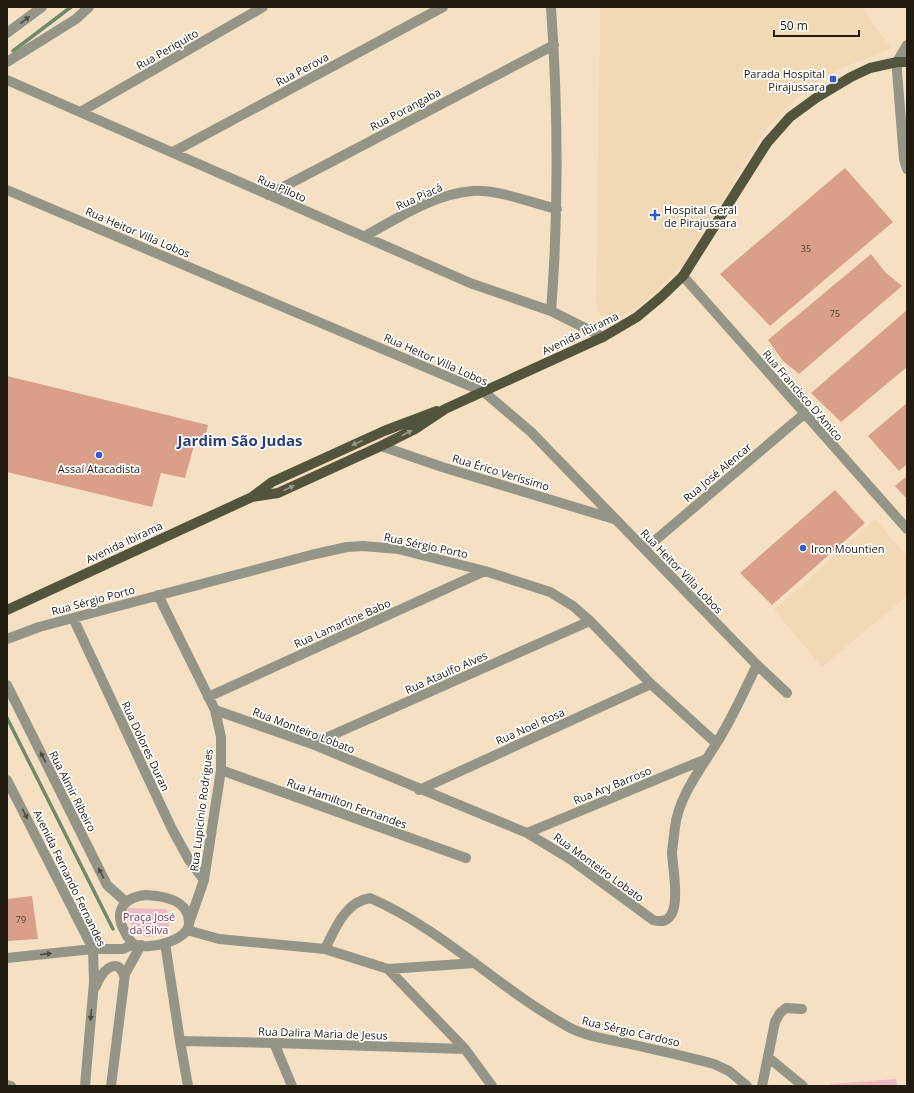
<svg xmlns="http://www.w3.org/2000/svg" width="914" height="1093" font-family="'Open Sans',sans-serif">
	<rect width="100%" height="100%" fill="#f5e0c4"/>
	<path fill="#f2d9b5" d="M 600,7 L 863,7 L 872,23 L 892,48 L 837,70 L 802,93 L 784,110 L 770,124 L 759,140 L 683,265 L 641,305 L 612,322 L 606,322 L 598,311 L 596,302 Z
		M 875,519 L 907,556 L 907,596 L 822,667 L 774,610 Z"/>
	<path fill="#efb9c2" d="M 128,908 L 166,909 C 178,927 160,940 143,936 C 135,934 130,923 126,917 Z
		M 896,1079 L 897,1086 L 831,1086 L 831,1084 Z"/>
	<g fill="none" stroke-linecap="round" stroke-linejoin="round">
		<path stroke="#6e8a68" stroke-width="3.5" d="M 13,51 L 71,7
			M 7,718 L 113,929"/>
	</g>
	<path fill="#d99f89" d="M 845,168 L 893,222 L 770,326 L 720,274 Z
		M 871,254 L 885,272 L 902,286 L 799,374 L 783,361 L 768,340 Z
		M 907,310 L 907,367 L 841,422 L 811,393 Z
		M 7,376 L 208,425 L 205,437 L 196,438 L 185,478 L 161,473 L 152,507 L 7,472 Z
		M 907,403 L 907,464 L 899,471 L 868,436 Z
		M 907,476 L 907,499 L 895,486 Z
		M 835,490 L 865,523 L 772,605 L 740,573 Z
		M 32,896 L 38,939 L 7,941 L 7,899 Z"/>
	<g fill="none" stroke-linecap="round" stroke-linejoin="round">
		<path stroke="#949587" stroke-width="10" d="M 7,33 L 42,7
			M 907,45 L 897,62 L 897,71 L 904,159 L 907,169
			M 7,62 L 76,19 L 89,7
			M 7,80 L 470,283 L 551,311 L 603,337
			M 82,111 L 263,7
			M 173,152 L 443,7
			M 7,190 L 484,392 L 531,432 L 757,665 L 787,693
			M 268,195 L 554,45
			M 365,236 C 398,218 434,194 472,191 C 497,189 532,203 557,209
			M 683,276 L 907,529
			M 551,311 C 559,210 558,108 551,7
			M 381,446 L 442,467 L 614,519
			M 645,549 L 804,414
			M 158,595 L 215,710 L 221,737 L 221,770 L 204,880 L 189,923
			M 73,618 L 172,829 L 189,860 L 204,880
			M 7,639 L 39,627 L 311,555 L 347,547 L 363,546 L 398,549 L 485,571 L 550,592 L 573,606 L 590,621 L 651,684 L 716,743
			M 7,685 L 107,885 L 126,902
			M 208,697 L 485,571
			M 215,710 L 312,744 L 527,833 L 570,859 L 653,920 C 687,930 672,869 672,852 C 673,844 674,835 675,827 C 679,796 700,770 716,744 C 732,719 744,691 757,665
			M 312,744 L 590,621
			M 221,770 L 466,858
			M 7,780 L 93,949 L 94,982 L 85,1086
			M 419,790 L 651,684
			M 527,833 L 706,759
			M 146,895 C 165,896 190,900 189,924 C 188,941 147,951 134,944 C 130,942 127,936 125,932 C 113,911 124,897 146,895 Z
			M 187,930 L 219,939 L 325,949 L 388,969 L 465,1049 L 492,1086
			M 165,943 L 180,1041 L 188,1086
			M 325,949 C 335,929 345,902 370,898 C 442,929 497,987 565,1025 C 583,1036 606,1039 626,1043 C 655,1050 685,1056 714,1064 L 729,1071 L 747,1086
			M 7,958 L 93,949 L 123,949 L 134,944
			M 388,969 L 475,963
			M 96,986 C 100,973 117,954 124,976
			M 180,1041 L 274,1043 L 465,1049
			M 274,1043 L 292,1086
			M 769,1058 L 803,1086
			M 7,1085 L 11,1086
			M 111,1086 L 125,974 L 141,945
			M 762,1086 L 775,1022 L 780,1013 L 786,1008 L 802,1009"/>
		<path stroke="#53543c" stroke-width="10" d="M 252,497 L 278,493 L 381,446 L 415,429 L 445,409 L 603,337 L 637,317 L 661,297 L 683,276 L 767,143 L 790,117 L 816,98 L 851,77 L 870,68 L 897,62 L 907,62
			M 7,610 L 252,497 L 272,482 L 384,431 L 437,411"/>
	</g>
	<defs><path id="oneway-solid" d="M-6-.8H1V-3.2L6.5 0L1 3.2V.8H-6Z"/></defs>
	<g fill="#504c40">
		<use href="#oneway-solid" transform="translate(25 20) rotate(-38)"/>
		<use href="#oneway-solid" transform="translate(43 757) rotate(-117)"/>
		<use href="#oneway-solid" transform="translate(25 814) rotate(63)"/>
		<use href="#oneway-solid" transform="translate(101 873) rotate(-117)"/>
		<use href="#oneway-solid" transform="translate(46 954) rotate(-6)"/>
		<use href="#oneway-solid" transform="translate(91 1015) rotate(95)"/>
	</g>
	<g fill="#98988a">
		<use href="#oneway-solid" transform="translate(407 433) rotate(-27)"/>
		<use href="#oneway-solid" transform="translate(357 443) rotate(155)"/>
		<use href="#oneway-solid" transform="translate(289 488) rotate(-25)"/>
	</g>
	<g fill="#325bcb" stroke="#fff" stroke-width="1.5">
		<rect x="829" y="75" width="8" height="8" rx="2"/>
		<path d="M653 209h4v4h4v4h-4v4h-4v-4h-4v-4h4z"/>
		<circle cx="99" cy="455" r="4"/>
		<circle cx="803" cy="548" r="4"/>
	</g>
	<g text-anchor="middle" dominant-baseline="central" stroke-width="3.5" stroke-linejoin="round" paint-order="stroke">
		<g font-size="9" fill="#503c2e">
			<text x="806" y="248">35</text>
			<text x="835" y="313">75</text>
			<text x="21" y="919">79</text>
		</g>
		<g font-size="11" fill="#221b10" stroke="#fff">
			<text transform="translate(167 49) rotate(-30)">Rua Periquito</text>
			<text transform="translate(302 69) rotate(-28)">Rua Perova</text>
			<text transform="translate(405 109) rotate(-28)">Rua Porangaba</text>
			<text transform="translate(282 188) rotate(23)">Rua Piloto</text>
			<text transform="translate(419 196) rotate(-24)">Rua Piacá</text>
			<text transform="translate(138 232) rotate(23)">Rua Heitor Villa Lobos</text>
			<text transform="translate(580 333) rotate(-26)">Avenida Ibirama</text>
			<text transform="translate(436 359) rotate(24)">Rua Heitor Villa Lobos</text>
			<text transform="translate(803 395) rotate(49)">Rua Francisco D'Amico</text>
			<text transform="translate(501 472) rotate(17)">Rua Érico Veríssimo</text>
			<text transform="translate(717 472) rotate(-40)">Rua José Alencar</text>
			<text transform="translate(124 542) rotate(-25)">Avenida Ibirama</text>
			<text transform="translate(426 545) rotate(12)">Rua Sérgio Porto</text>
			<text transform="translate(682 571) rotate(46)">Rua Heitor Villa Lobos</text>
			<text transform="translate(93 600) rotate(-15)">Rua Sérgio Porto</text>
			<text transform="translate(342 623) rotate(-24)">Rua Lamartine Babo</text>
			<text transform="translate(446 672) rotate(-24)">Rua Ataulfo Alves</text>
			<text transform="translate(530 726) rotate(-24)">Rua Noel Rosa</text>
			<text transform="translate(304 730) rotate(21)">Rua Monteiro Lobato</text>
			<text transform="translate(146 746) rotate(65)">Rua Dolores Duran</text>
			<text transform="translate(612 785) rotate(-22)">Rua Ary Barroso</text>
			<text transform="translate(73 791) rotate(63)">Rua Almir Ribeiro</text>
			<text transform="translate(347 803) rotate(20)">Rua Hamilton Fernandes</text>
			<text transform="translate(201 810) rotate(-83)">Rua Lupicínio Rodrigues</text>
			<text transform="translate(599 867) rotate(36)">Rua Monteiro Lobato</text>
			<text transform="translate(70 878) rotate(64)">Avenida Fernando Fernandes</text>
			<text transform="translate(631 1031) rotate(13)">Rua Sérgio Cardoso</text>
			<text transform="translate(323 1033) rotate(2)">Rua Dalira Maria de Jesus</text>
		</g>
		<g font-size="11" fill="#221b10" stroke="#fff" text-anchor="start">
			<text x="825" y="73" text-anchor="end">Parada Hospital<tspan x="825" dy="13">Pirajussara</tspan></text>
			<text x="664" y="209">Hospital Geral<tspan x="664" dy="13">de Pirajussara</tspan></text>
			<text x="99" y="468" text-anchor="middle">Assaí Atacadista</text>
			<text x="811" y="548">Iron Mountien</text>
		</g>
		<g font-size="11" fill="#803547" stroke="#fff">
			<text x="149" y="916">Praça José<tspan x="149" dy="13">da Silva</tspan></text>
		</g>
		<g font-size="15" font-weight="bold" fill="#283f77" stroke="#fff">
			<text x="240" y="440">Jardim São Judas</text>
		</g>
	</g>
	<rect width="914" height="1093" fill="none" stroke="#221b10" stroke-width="16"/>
	<path d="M774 30v6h85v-6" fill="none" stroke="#221b10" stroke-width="2"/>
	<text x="780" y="30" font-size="12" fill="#221b10" stroke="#ffffff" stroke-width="3" paint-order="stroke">50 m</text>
</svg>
